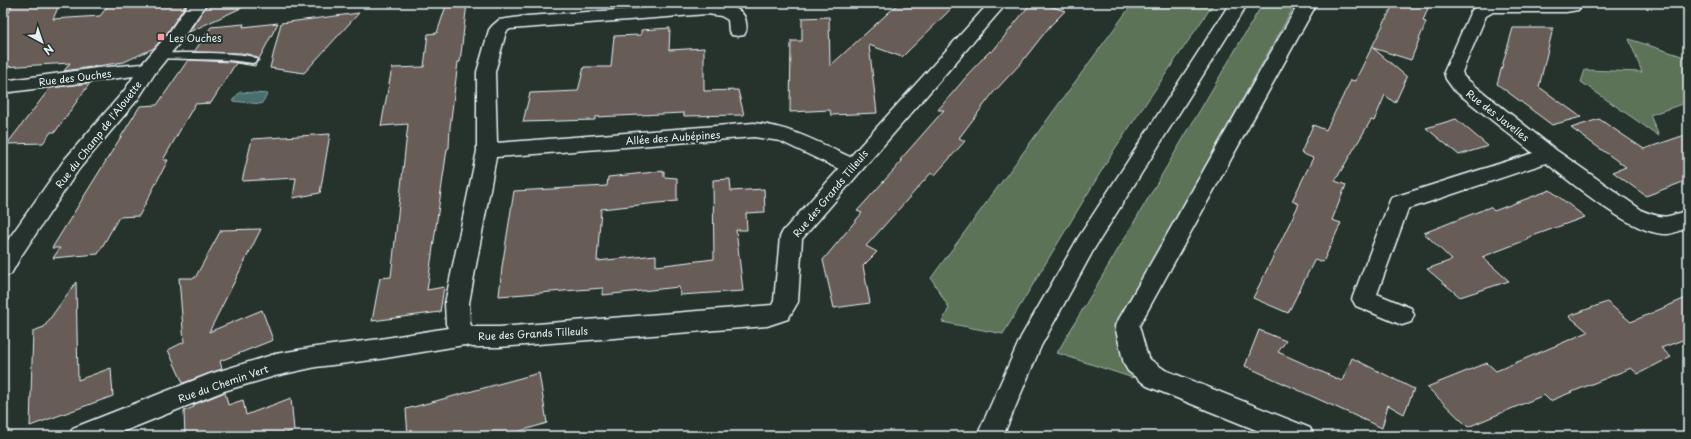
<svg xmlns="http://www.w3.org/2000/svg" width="1691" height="439" font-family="'Playpen Sans',sans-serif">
	<rect width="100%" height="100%" fill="#26332d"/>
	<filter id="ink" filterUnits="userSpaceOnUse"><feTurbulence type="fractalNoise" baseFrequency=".025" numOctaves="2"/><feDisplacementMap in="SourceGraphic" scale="8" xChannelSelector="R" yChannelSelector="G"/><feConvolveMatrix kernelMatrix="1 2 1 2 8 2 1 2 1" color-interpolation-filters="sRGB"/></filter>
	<g filter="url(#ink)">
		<path fill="#5b7358" stroke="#a2b2a8" d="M 1133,3 L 1214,3 L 1114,150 L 1003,334 L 942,322 L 949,308 L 931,278 Z
			M 1263,3 L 1296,3 L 1116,326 L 1133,378 L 1057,353 Z
			M 1629,39 L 1688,58 L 1688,102 L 1650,115 L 1659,136 L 1581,82 L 1585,70 L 1642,72 Z"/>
		<path fill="#4a6e6e" stroke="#89a2a5" d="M 240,92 L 268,94 L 261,104 L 232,101 Z"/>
		<path fill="#685c57" stroke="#e8f1f8" d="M 13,3 L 60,3 L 53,19 L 100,16 L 110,3 L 187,3 L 167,33 L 154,48 L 124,62 L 64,71 L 70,63 L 3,67 L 3,26 Z
			M 208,3 L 252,3 L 189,32 Z
			M 447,3 L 467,3 L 460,62 L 458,62 L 450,127 L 449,148 L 447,149 L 427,290 L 444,287 L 440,312 L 372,321 L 380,278 L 391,277 L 408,124 L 381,126 L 392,68 L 424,67 L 428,34 L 437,33 Z
			M 899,3 L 957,3 L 902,57 L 869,45 L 877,113 L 831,115 L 830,110 L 790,112 L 791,41 L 802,41 L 802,18 L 829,17 L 830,66 Z
			M 1031,3 L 1040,3 L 1065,11 L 1050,26 L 1021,63 L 993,93 L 959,138 L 965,141 L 935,175 L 931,173 L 866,246 L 877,252 L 863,266 L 870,303 L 834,308 L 823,260 L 862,213 L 857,211 L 902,161 L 900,160 L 944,110 L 938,110 L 967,76 L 966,76 L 990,51 L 992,52 Z
			M 1394,3 L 1430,3 L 1423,21 L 1426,22 L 1411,60 L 1373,48 L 1407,77 L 1395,103 L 1385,95 L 1374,121 L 1371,120 L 1335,181 L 1346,185 L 1332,220 L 1341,223 L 1323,262 L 1315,259 L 1288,313 L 1253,298 L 1299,204 L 1292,201 L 1313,158 L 1301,153 L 1313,125 L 1326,130 L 1351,80 L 1355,81 Z
			M 359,13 L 304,73 L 270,68 L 281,23 Z
			M 278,23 L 259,59 L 252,55 L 241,53 L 194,52 L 211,27 L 244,24 L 243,27 Z
			M 670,28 L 669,50 L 704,48 L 704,91 L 738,90 L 744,115 L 684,116 L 684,113 L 595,117 L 595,120 L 523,122 L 530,93 L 578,91 L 584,67 L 611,67 L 614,36 L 641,35 L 641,30 Z
			M 1513,28 L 1553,28 L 1539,87 L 1581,117 L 1552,125 L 1497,84 Z
			M 188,60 L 229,62 L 253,64 L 257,62 L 255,66 L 236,63 L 211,103 L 195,104 L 163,160 L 168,160 L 139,216 L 119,217 L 98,254 L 53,258 L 60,248 L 52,248 L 140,106 L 157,105 Z
			M 90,83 L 55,132 L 51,132 L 43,143 L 7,144 L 50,88 Z
			M 1456,119 L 1488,146 L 1459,155 L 1426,128 Z
			M 1599,119 L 1644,149 L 1688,134 L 1688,180 L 1646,196 L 1613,172 L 1626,167 L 1571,128 Z
			M 330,134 L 320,193 L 293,198 L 296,178 L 242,181 L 252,139 Z
			M 664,171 L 664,177 L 677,178 L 677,201 L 601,209 L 597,261 L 656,255 L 656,266 L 714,259 L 713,180 L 730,179 L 731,191 L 764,189 L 765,212 L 746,213 L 747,230 L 736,230 L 743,291 L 680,295 L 679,287 L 603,295 L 603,288 L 499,296 L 502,267 L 514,191 L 607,186 L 608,177 Z
			M 1550,190 L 1585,217 L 1527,238 L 1529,239 L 1482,257 L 1509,281 L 1460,297 L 1427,269 L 1452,260 L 1424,233 L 1490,207 L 1494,211 Z
			M 261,229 L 209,332 L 262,310 L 273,340 L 220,361 L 222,369 L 183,383 L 168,350 L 184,342 L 179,278 L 195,278 L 221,230 Z
			M 76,282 L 78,380 L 111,368 L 113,396 L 30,426 L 33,331 L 44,327 Z
			M 1688,297 L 1688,338 L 1661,348 L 1671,357 L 1638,374 L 1631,368 L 1550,401 L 1544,395 L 1468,427 L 1427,387 L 1487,363 L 1496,371 L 1588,332 L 1569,316 L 1607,302 L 1631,322 Z
			M 1259,330 L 1286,341 L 1278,352 L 1342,381 L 1352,358 L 1414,389 L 1404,414 L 1388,405 L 1382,428 L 1245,366 Z
			M 539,373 L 547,423 L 504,436 L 408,436 L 406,409 Z
			M 225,392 L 228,405 L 243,400 L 246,415 L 291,398 L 294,430 L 279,436 L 185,436 L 184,411 L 194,407 L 193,405 Z"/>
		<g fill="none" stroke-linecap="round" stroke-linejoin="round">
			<g stroke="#e8f1f8" stroke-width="3">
				<path id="lane" d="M 159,53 C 176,54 249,50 258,60 L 253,63 L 229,60 L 155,58 L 154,56 L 155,54 Z"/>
			</g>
			<g stroke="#e8f1f8" stroke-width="3">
				<path id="street" d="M 189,3 L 207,3 L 180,42 L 155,73 L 138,99 L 79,169 L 21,256 L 11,274 L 3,277 L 3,247 L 5,244 L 65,159 L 124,91 L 134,76 L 3,93 L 3,81 L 97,68 L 142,64 L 168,34 Z
					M 989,3 L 1007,3 L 802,239 L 798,302 L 788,319 L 767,326 L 499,347 L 473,347 L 464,345 L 380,359 L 316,367 L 275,376 L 224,391 L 112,436 L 69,436 L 73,428 L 210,374 L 275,354 L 316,347 L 380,339 L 448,328 L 446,324 L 445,303 L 477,151 L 477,72 L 489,30 L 492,26 L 499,20 L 527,16 L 707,4 C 721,5 745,5 746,23 C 747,28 747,31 744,35 L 738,36 L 732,35 L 729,31 L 728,20 L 721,16 L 707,14 L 510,29 L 506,32 L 495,72 L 497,143 L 754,123 C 791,127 817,142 850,157 ZM 754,137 L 780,141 L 839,169 L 783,231 L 780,237 L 774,301 L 772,305 L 499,327 L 472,327 L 470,323 L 469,303 L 496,157 Z
					M 1299,3 L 1317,3 L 1139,326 L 1148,358 L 1165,370 L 1310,428 L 1314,436 L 1271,436 L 1147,386 L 1128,371 L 1124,364 L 1115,326 Z
					M 1485,3 L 1584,3 L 1578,10 L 1566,12 L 1493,12 L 1486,16 L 1462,72 L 1464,77 L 1556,150 L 1643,211 C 1666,220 1666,217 1688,210 L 1688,227 C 1682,229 1674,234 1668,234 C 1633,236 1574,184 1546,163 L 1408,209 L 1377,294 L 1411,308 L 1414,315 L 1411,322 L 1402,325 L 1356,306 L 1352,299 L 1391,198 L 1533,153 L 1454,90 L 1446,79 L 1444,72 L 1470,13 L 1473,9 Z"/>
			</g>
			<g stroke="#e8f1f8" stroke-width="3">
				<path id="secondary" d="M 1230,3 L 1248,3 L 1094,249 L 1041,346 L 1003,436 L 977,436 L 1021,337 L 1078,238 Z"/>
			</g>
			<use href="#lane" fill="#26332d" fill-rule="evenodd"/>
			<use href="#street" fill="#26332d" fill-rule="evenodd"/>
			<use href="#secondary" fill="#26332d" fill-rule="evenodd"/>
		</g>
	</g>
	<rect fill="#ff9aa2" stroke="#26332d" stroke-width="1.5" x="157" y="33" width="8" height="8" rx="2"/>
	<g text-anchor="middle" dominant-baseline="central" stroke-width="4" stroke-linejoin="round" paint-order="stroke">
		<g font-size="10" fill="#e8f1f8" stroke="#26332d" text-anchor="start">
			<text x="169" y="37">Les Ouches</text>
		</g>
		<g font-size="10" fill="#e8f1f8" stroke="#26332d">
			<text transform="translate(75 77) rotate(-7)">Rue des Ouches</text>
			<text transform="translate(1498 115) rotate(38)">Rue des Javelles</text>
			<text transform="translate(98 134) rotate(-52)">Rue du Champ de l'Alouette</text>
			<text transform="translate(673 137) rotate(-4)">Allée des Aubépines</text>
			<text transform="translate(830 193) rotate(-50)">Rue des Grands Tilleuls</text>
			<text transform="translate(533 333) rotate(-3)">Rue des Grands Tilleuls</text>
			<text transform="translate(223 383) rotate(-19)">Rue du Chemin Vert</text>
		</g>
	</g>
	<rect width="1691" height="439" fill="none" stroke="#26332d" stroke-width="16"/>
	<rect x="8" y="8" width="1675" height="423" fill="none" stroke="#e8f1f8" stroke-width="1.5" filter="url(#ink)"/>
	<g transform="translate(42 42) rotate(140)" stroke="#26332d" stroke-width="3" paint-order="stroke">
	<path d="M0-3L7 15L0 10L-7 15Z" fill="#e8f1f8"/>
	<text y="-6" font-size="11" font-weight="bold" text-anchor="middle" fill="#e8f1f8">N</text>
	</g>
</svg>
